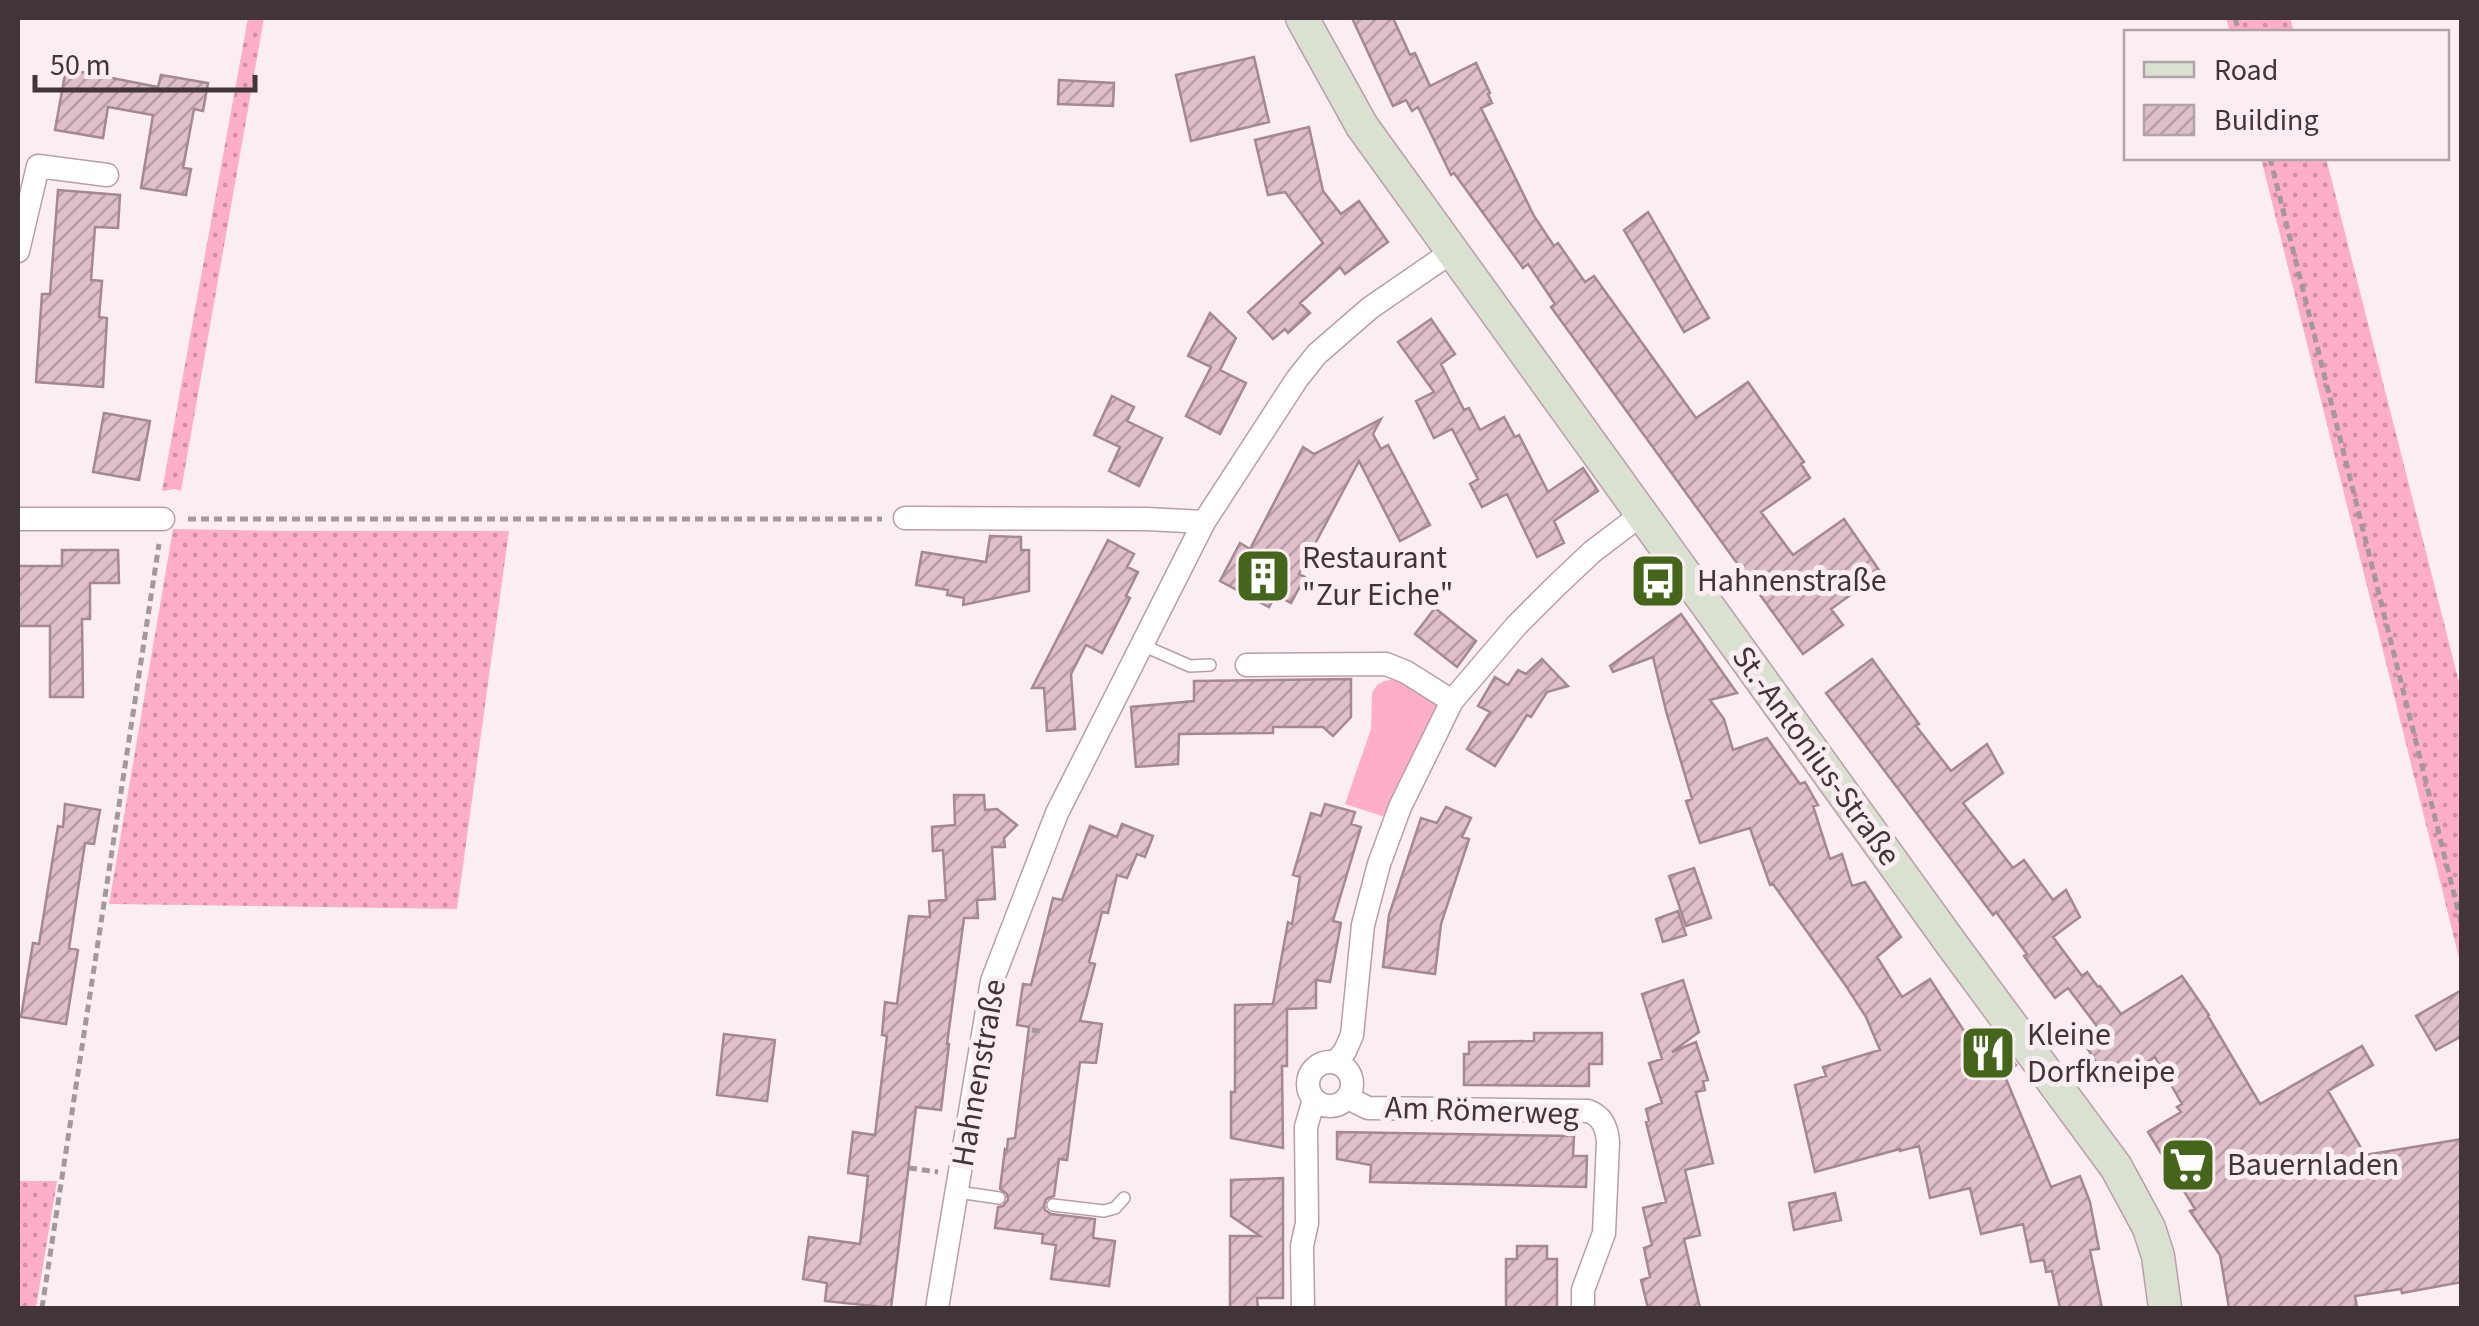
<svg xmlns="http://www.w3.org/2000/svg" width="2479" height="1326" font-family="'Source Sans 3',sans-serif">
	<defs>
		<pattern id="grass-dots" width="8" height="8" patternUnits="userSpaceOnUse" patternTransform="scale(2.5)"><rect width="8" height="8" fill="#ffaec9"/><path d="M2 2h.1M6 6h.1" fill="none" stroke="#d08ea4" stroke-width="1.8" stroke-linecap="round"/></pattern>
		<pattern id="building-hatch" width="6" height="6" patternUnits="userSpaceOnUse" patternTransform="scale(2.5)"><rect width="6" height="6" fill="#dfbfc9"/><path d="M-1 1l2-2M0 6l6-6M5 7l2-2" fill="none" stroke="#b69ca4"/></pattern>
	</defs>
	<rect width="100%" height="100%" fill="#fbeef2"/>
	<path fill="url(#grass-dots)" d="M 248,18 L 264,18 L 181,491 L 175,489 L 162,491 Z
		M 2226,18 L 2290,18 L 2294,32 L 2230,32 Z
		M 2261,158 L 2326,158 L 2461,690 L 2461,966 Z
		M 173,529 L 286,531 L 509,531 L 457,909 L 109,904 Z
		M 18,1181 L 57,1181 L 36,1308 L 18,1308 Z"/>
	<path fill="#ffaec9" d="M 1401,678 L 1440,705 L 1392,813 L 1382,816 L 1345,804 L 1371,729 L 1372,693 L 1377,685 L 1384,681 Z"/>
	<path fill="url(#building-hatch)" stroke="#a58891" stroke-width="2.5" d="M 1352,18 L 1393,18 L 1410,55 L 1415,53 L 1430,86 L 1476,63 L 1490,93 L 1488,94 L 1492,103 L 1481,108 L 1534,216 L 1554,246 L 1558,243 L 1585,282 L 1594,276 L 1696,418 L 1748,382 L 1804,462 L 1801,464 L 1810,478 L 1761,512 L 1793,555 L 1844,519 L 1881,573 L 1831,609 L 1843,625 L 1803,654 L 1551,307 L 1555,304 L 1528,264 L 1523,268 L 1454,173 L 1451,175 L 1418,107 L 1412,111 L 1406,100 L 1393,106 Z
		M 1254,57 L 1269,122 L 1191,141 L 1176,75 Z
		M 66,69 L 158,87 L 161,75 L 208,83 L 203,111 L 194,109 L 183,168 L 191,169 L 186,195 L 141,188 L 153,115 L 108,107 L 103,138 L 55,130 Z
		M 1059,80 L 1114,83 L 1113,106 L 1058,104 Z
		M 1309,127 L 1323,191 L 1341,214 L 1359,201 L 1388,242 L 1345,274 L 1340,267 L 1300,303 L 1310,313 L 1288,333 L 1285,329 L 1273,339 L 1248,312 L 1323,243 L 1285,192 L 1268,195 L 1255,140 Z
		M 58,190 L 120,195 L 118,228 L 95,227 L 91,280 L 102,281 L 99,317 L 107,318 L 103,387 L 36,382 L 42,294 L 50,294 Z
		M 1648,212 L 1709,318 L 1684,332 L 1624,230 Z
		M 1210,313 L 1236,338 L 1220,370 L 1246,383 L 1220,434 L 1186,416 L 1211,367 L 1188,356 Z
		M 1431,319 L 1455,354 L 1441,364 L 1464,410 L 1469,408 L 1480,430 L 1504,417 L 1515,437 L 1519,435 L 1548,492 L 1583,468 L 1598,491 L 1554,521 L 1564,543 L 1537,557 L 1507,494 L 1482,507 L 1470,484 L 1478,479 L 1452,429 L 1434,438 L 1416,401 L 1434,392 L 1398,342 Z
		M 1112,396 L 1134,407 L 1127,421 L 1162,438 L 1139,486 L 1109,471 L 1120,447 L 1094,435 Z
		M 104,413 L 150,421 L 139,480 L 93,472 Z
		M 1381,419 L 1373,434 L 1381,449 L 1388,445 L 1430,525 L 1400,541 L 1359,461 L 1299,574 L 1305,577 L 1291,603 L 1276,595 L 1269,607 L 1220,581 L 1240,543 L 1250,549 L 1303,447 L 1314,454 Z
		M 990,536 L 1021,537 L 1021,550 L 1029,550 L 1029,591 L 963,605 L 964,598 L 947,595 L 948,590 L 916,585 L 922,552 L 986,562 Z
		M 1108,540 L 1134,554 L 1127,567 L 1138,572 L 1126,596 L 1130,598 L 1102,653 L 1086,645 L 1071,674 L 1075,729 L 1047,731 L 1044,688 L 1032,688 Z
		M 62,550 L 118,550 L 119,583 L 90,583 L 90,619 L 82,619 L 83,697 L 50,697 L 50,626 L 18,626 L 18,566 L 62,566 Z
		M 1435,608 L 1476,641 L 1457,667 L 1415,634 Z
		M 1681,614 L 1737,693 L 1710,700 L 1724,719 L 1733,750 L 1767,738 L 1800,784 L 1805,782 L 1818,805 L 1813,806 L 1830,859 L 1842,854 L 1852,886 L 1865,882 L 1901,937 L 1877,957 L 1902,997 L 1930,979 L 1968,1037 L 1989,1028 L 2016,1065 L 2004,1074 L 2051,1187 L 2080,1176 L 2090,1202 L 2099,1249 L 2090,1250 L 2102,1308 L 2060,1308 L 2052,1271 L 2046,1272 L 2044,1260 L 2031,1262 L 2023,1224 L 1981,1234 L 1970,1188 L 1930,1198 L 1919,1146 L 1900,1151 L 1900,1149 L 1815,1172 L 1795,1085 L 1826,1076 L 1823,1067 L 1880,1050 L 1866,1017 L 1846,986 L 1773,884 L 1770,885 L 1750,828 L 1700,843 L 1686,801 L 1692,799 L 1666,711 L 1653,657 L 1613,672 L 1610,666 Z
		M 1542,659 L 1568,686 L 1547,692 L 1531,717 L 1527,715 L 1495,766 L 1467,749 L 1490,712 L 1478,706 L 1495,677 L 1508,685 L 1518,670 L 1526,674 Z
		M 1872,659 L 1919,724 L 1916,726 L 1951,771 L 1987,744 L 2003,773 L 1963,803 L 2013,868 L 2024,860 L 2053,900 L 2066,890 L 2080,917 L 2053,937 L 2082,976 L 2087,972 L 2098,987 L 2100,986 L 2121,1014 L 2182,976 L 2209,1015 L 2208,1016 L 2260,1104 L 2362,1046 L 2373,1065 L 2328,1091 L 2365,1155 L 2462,1139 L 2462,1282 L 2402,1293 L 2401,1289 L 2355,1296 L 2357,1308 L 2229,1308 L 2220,1255 L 2190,1211 L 2195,1209 L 2148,1132 L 2181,1112 L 2177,1107 L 2182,1104 L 2155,1057 L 2111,1085 L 2082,1040 L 2099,1029 L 2068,988 L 2055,998 L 2024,956 L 2027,954 L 1996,912 L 1993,915 L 1826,693 Z
		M 1351,679 L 1351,717 L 1333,736 L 1323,727 L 1273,727 L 1273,733 L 1179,734 L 1178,764 L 1136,767 L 1131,707 L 1194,701 L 1194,681 Z
		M 954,795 L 984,795 L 985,810 L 997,809 L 1017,825 L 1004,838 L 1005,847 L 992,847 L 995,899 L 977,900 L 978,918 L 964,918 L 947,1044 L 949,1044 L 941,1110 L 916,1107 L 891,1308 L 825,1301 L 827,1283 L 803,1279 L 809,1237 L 860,1244 L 868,1176 L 848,1173 L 853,1132 L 875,1135 L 887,1036 L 882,1035 L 885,1002 L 897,1004 L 909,916 L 930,917 L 929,901 L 946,900 L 943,850 L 933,851 L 932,827 L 955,825 Z
		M 65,804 L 100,810 L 94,844 L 85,843 L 69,948 L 78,950 L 66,1024 L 21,1017 L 33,943 L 39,944 L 58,826 L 63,827 Z
		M 1325,804 L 1355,812 L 1351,824 L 1361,827 L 1333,921 L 1341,923 L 1330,982 L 1316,980 L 1316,1008 L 1287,1009 L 1287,1066 L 1282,1066 L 1283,1148 L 1231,1138 L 1231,1092 L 1235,1092 L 1235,1005 L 1273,1004 L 1288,922 L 1292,924 L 1300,877 L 1293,875 L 1311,813 L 1321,816 Z
		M 1446,807 L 1471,818 L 1462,837 L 1469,839 L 1441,924 L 1435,974 L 1383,967 L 1389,915 L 1421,818 L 1437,823 Z
		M 1122,824 L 1153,836 L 1145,857 L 1137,854 L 1127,878 L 1117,875 L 1108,913 L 1102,912 L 1089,962 L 1095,964 L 1080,1021 L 1102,1024 L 1096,1063 L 1080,1062 L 1067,1160 L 1059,1159 L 1054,1196 L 1046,1199 L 1044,1205 L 1045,1210 L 1051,1214 L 1095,1219 L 1093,1238 L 1115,1241 L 1109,1286 L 1051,1279 L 1056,1245 L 1042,1243 L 1043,1234 L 995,1228 L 998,1207 L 1003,1206 L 1008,1200 L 1007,1194 L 1000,1189 L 1005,1149 L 1007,1150 L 1008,1139 L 1015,1138 L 1029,1027 L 1017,1025 L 1023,984 L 1031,985 L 1053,898 L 1062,900 L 1090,826 L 1117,837 Z
		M 1694,868 L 1711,918 L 1686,926 L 1669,876 Z
		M 1678,911 L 1686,935 L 1663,942 L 1656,919 Z
		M 1683,980 L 1699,1032 L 1672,1052 L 1696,1042 L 1708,1080 L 1703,1081 L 1705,1090 L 1696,1092 L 1713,1163 L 1685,1170 L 1700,1235 L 1684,1239 L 1700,1308 L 1648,1308 L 1641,1280 L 1650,1277 L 1644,1248 L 1652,1245 L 1643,1208 L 1666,1202 L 1646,1122 L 1649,1121 L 1646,1109 L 1662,1103 L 1649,1063 L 1662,1059 L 1642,994 Z
		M 2462,990 L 2462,1036 L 2436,1050 L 2416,1016 Z
		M 1534,1033 L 1602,1033 L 1602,1064 L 1589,1064 L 1589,1086 L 1464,1085 L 1464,1054 L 1469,1054 L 1469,1042 L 1534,1041 Z
		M 724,1034 L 775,1040 L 767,1101 L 717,1095 Z
		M 1337,1132 L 1574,1136 L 1573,1156 L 1587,1156 L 1586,1187 L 1370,1182 L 1371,1165 L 1337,1159 Z
		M 1283,1178 L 1283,1298 L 1257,1298 L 1258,1308 L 1230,1308 L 1230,1236 L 1260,1236 L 1231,1216 L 1231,1180 Z
		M 1835,1193 L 1841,1220 L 1794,1230 L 1789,1203 Z
		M 1517,1246 L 1547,1246 L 1547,1259 L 1557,1259 L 1557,1308 L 1506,1308 L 1506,1259 L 1517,1259 Z"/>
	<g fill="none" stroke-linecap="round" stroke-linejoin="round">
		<g stroke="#bc9da7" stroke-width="14">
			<path id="lane" d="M 1142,645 L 1190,666 L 1210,665
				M 958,1192 L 999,1198
				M 1053,1205 L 1104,1211 L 1115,1208 L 1124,1198"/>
		</g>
		<g stroke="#bc9da7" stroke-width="25">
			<path id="street" d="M 18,251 L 38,166 L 107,175
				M 905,518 L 1147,519 L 1204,522
				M 18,519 L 163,519
				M 1247,665 L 1386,664 L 1406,672 L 1452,701
				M1308 1084a22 22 0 1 1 44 0a22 22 0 1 1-44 0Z
				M 1336,1062 L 1345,1051 L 1352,1035 L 1363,925 L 1379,864 L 1400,807 L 1452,701 L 1516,626 L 1556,586 L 1592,552 L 1642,514
				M 1348,1098 L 1368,1108 L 1588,1111 C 1602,1116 1607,1127 1608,1142 L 1604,1233 L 1583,1290 L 1583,1308
				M 937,1308 L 992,981 L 1057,813 L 1204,522 L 1297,379 L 1317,354 L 1370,308 L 1453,251
				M 1303,1308 L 1302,1246 L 1307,1223 L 1306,1127 L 1314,1099"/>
		</g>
		<g stroke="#bc9da7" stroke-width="35">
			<path id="secondary" d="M 1302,18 L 1362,126 L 1953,946 L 2116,1167 L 2149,1228 L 2158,1256 L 2165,1308"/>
		</g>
		<path stroke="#a4989c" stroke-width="5" stroke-dasharray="8 5" stroke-linecap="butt" d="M 2235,18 L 2239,32
			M 2270,158 L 2462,926
			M 188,519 L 882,519
			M 1032,1030 L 1040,1031 L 1040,1029
			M 909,1168 L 938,1172
			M 42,1308 L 159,544"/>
		<use href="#lane" stroke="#fff" stroke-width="11"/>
		<use href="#street" stroke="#fff" stroke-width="22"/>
		<use href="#secondary" stroke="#d9e2d0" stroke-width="32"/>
	</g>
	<defs>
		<g id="building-square" transform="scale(2.875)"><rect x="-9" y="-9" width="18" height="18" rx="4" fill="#45651a" stroke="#fbeef2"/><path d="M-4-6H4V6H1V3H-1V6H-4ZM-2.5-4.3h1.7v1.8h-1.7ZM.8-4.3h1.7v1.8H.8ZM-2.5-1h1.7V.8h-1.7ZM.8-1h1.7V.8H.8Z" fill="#fff"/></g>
		<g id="bus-square" transform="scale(2.875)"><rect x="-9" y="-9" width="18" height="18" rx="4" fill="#45651a" stroke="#fbeef2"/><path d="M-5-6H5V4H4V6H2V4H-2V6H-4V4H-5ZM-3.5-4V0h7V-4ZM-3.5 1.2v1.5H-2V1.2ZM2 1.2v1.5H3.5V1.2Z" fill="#fff"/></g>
		<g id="restaurant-square" transform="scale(2.875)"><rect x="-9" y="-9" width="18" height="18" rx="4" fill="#45651a" stroke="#fbeef2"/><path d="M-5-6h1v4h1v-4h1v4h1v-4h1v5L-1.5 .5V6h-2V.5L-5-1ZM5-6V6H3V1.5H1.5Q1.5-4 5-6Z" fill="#fff"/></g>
		<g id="supermarket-square" transform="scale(2.875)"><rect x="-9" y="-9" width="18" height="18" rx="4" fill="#45651a" stroke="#fbeef2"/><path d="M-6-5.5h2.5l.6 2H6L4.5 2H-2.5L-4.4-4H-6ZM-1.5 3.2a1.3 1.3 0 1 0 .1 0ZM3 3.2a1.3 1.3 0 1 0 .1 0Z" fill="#fff"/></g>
	</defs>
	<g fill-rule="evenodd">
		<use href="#building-square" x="1263" y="576"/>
		<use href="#bus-square" x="1658" y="581"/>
		<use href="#restaurant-square" x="1988" y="1053"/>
		<use href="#supermarket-square" x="2188" y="1165"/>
	</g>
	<g text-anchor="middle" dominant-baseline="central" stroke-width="10" stroke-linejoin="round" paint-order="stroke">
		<g font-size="32" fill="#413539" stroke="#fbeef2" text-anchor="start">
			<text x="1302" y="558">Restaurant<tspan x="1302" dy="37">"Zur Eiche"</tspan></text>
			<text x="1697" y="581">Hahnenstraße</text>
			<text x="2027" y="1035">Kleine<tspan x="2027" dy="37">Dorfkneipe</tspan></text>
			<text x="2227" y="1165">Bauernladen</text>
		</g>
		<g font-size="32" fill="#413539" stroke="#fbeef2">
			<text transform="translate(1816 756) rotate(54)">St.-Antonius-Straße</text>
			<text transform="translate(979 1073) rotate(-80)">Hahnenstraße</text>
			<text transform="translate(1482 1111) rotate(2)">Am Römerweg</text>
		</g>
	</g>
	<rect width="2479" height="1326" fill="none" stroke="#413539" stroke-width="40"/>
	<rect x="2124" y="30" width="325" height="130" fill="#fbeef2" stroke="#b1a4a8" stroke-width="2.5"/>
	<rect x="2144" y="62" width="50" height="15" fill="#d9e2d0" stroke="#b1a4a8" stroke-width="2.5"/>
	<text x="2214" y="80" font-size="30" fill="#413539">Road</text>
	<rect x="2144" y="105" width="50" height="30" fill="url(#building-hatch)" stroke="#b1a4a8" stroke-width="2.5"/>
	<text x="2214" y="130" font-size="30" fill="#413539">Building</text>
	<path d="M35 75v15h220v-15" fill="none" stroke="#413539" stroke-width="5"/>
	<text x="50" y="75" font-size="30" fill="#413539" stroke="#fbeef2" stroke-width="8" paint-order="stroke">50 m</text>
</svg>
